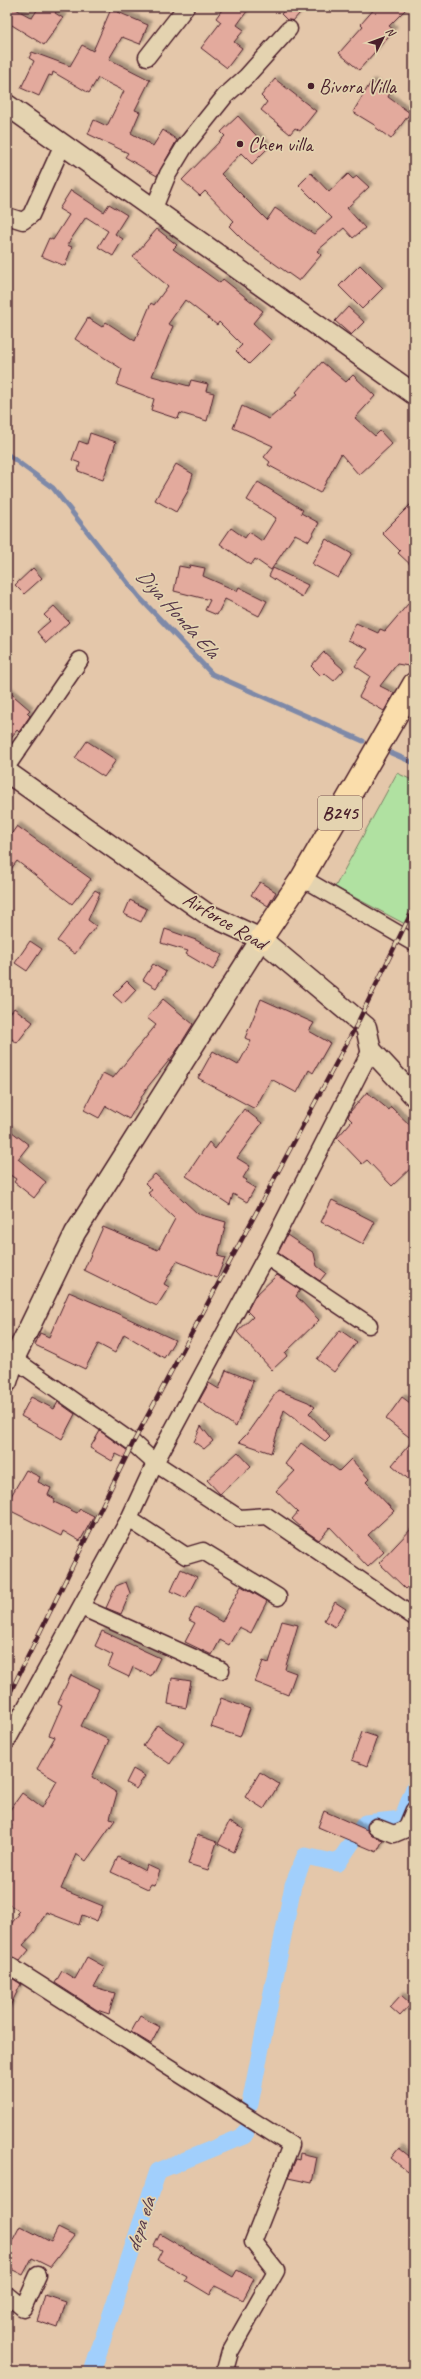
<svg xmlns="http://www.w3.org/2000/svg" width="421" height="2379" font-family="Caveat,sans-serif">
	<defs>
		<filter id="shadow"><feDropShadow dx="3.5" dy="-3.5" stdDeviation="1" flood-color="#0004"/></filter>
	</defs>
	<rect width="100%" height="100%" fill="#e4c7aa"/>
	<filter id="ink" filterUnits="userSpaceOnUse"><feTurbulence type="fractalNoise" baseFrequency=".025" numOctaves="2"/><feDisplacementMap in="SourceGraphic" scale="8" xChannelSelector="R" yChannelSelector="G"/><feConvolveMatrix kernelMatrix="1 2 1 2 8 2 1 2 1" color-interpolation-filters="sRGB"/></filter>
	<g filter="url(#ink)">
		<path fill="#b0e1a1" stroke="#7d8066" d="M 397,773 L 414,781 L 414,905 L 405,924 L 335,887 Z"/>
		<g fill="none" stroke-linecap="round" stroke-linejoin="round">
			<path stroke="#7e89a8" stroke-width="5" d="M 7,454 L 53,488 L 139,597 L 212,674 L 363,741
				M 391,753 L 414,763"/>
			<path stroke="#a1cffc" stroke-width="17" d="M 250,2104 L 293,1885 L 305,1856 L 338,1863 L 365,1823 L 402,1819 L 414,1788
				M 92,2372 L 158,2171 L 244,2136 L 245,2132"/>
		</g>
		<path fill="#e3aa9d" stroke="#4a1f2b" filter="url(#shadow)" d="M 7,7 L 12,7 L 32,18 L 39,7 L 59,7 L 55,13 L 63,18 L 44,45 L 7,22 Z
			M 224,7 L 250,7 L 237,25 L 244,30 L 234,42 L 242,48 L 227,68 L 201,48 L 221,22 L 216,18 Z
			M 287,7 L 305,7 L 293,21 L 287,20 L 281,14 Z
			M 376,7 L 408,7 L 389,26 L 394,30 L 359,70 L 339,53 L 363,26 L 361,24 Z
			M 111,9 L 148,25 L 140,44 L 122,37 L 109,59 L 150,80 L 135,110 L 140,112 L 131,133 L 153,146 L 163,130 L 177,140 L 157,176 L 125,157 L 128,153 L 88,134 L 94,120 L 107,126 L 124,91 L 98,78 L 89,93 L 53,72 L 52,76 L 49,75 L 39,96 L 21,88 L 34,61 L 29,58 L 32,52 L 70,66 L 82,45 L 93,51 Z
			M 275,79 L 316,111 L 300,131 L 295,128 L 290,134 L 261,110 L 267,102 L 261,96 Z
			M 371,82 L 390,93 L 388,97 L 410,113 L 391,139 L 375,127 L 376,126 L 353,112 Z
			M 238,116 L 268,148 L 252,164 L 241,153 L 221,174 L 267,220 L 275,208 L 314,234 L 332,218 L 299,185 L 311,173 L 329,192 L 348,174 L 353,179 L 357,176 L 369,187 L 347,208 L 365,228 L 353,238 L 344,228 L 317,251 L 321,255 L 299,281 L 247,244 L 229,226 L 234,221 L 205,191 L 200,196 L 182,180 L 225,136 L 221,132 Z
			M 71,190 L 104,212 L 109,204 L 127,215 L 115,234 L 123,239 L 113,256 L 98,247 L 108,231 L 86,217 L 67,245 L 72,247 L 65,266 L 41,256 L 49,238 L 53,240 L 69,215 L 59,209 Z
			M 157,229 L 177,245 L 173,249 L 220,283 L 223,279 L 263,311 L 253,323 L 272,341 L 249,364 L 236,351 L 242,345 L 219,322 L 217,325 L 185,300 L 168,324 L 173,326 L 152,376 L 189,386 L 191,380 L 208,384 L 206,391 L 214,393 L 207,421 L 180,413 L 178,419 L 151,410 L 154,399 L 117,385 L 122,369 L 75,339 L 88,318 L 102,327 L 106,322 L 135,341 L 151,303 L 154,305 L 168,286 L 133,257 Z
			M 360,265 L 383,288 L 362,309 L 339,286 Z
			M 348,307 L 364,322 L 351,335 L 335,321 Z
			M 322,362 L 346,382 L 353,375 L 375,396 L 355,418 L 375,436 L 380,431 L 392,444 L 359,475 L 341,454 L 320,493 L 268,465 L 270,462 L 264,457 L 273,446 L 233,428 L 242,406 L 269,419 L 298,394 L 296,392 Z
			M 90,433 L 116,442 L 103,480 L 78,471 L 80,463 L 72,460 L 79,441 L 87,444 Z
			M 176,464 L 193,474 L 188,491 L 176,512 L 155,500 Z
			M 258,482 L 303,510 L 301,513 L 319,523 L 309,541 L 295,534 L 271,570 L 255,559 L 251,565 L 220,544 L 231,528 L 245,538 L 249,532 L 262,541 L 276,518 L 247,500 Z
			M 414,501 L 414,568 L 398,553 L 400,551 L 382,533 Z
			M 326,539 L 352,554 L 338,578 L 312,564 Z
			M 190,565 L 205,568 L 203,576 L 237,591 L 239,587 L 267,601 L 259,616 L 225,599 L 217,615 L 205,610 L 210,600 L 174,591 L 179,566 L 189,568 Z
			M 33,568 L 42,578 L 24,594 L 15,585 Z
			M 273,568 L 308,585 L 302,597 L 269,576 Z
			M 414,597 L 414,667 L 397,664 L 380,686 L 394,693 L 384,711 L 359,697 L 370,676 L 355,666 L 368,649 L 348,640 L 356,623 L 378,633 L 380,629 L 385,631 Z
			M 54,606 L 69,622 L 46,643 L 37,632 L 50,621 L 44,615 Z
			M 324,652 L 344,670 L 334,681 L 324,673 L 321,676 L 311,666 Z
			M 7,690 L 30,710 L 27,713 L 30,716 L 19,732 L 17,730 L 7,742 Z
			M 87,741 L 116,760 L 104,777 L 75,758 Z
			M 17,826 L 91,879 L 72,904 L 17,861 L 7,874 L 7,840 Z
			M 260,882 L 276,892 L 268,906 L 251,895 Z
			M 95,890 L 100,893 L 88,920 L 96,926 L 75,954 L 57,941 Z
			M 130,900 L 147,909 L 141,922 L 124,914 Z
			M 165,929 L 196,940 L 222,955 L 213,970 L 186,954 L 188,951 L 161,943 Z
			M 30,941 L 42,949 L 27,971 L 15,963 Z
			M 153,964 L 166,972 L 156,988 L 143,980 Z
			M 127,981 L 136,990 L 123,1004 L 113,995 Z
			M 163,999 L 193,1024 L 175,1053 L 146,1089 L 129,1119 L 106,1106 L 99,1118 L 84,1110 L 103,1073 L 113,1078 L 156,1025 L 147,1018 Z
			M 261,999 L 314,1023 L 309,1031 L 330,1043 L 313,1073 L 309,1070 L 297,1093 L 271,1079 L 255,1109 L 198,1078 L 213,1051 L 238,1065 L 251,1041 L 245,1038 Z
			M 14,1008 L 33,1022 L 17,1043 L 7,1035 L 7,1018 Z
			M 367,1092 L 389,1110 L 391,1107 L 414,1129 L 414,1165 L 392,1186 L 367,1160 L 362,1164 L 337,1138 L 352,1121 L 348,1117 L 350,1112 Z
			M 244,1109 L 262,1123 L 237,1158 L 250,1166 L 243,1178 L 247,1180 L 245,1182 L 255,1188 L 247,1202 L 233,1194 L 230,1205 L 186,1176 L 209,1142 L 215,1149 Z
			M 7,1128 L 29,1145 L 18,1159 L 46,1182 L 34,1198 L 14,1182 L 16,1179 L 7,1173 Z
			M 155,1174 L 198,1214 L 226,1222 L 218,1256 L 225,1258 L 217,1278 L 177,1261 L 164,1284 L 169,1287 L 157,1306 L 84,1270 L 103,1227 L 158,1250 L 175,1219 L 148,1193 L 152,1190 L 145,1183 Z
			M 332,1200 L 375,1222 L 363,1244 L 321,1222 Z
			M 287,1235 L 314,1253 L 317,1266 L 326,1273 L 320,1281 L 278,1253 Z
			M 277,1275 L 300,1290 L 296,1296 L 319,1320 L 285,1353 L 287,1356 L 272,1370 L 237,1332 L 253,1317 L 247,1311 L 255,1296 Z
			M 69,1292 L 99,1305 L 175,1340 L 164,1358 L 124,1334 L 115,1353 L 98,1344 L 85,1369 L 35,1345 L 40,1333 L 49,1337 Z
			M 340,1330 L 357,1342 L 334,1372 L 317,1359 Z
			M 226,1370 L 253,1381 L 236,1427 L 199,1401 L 209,1383 L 219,1389 Z
			M 278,1390 L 308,1402 L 315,1407 L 309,1413 L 330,1436 L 325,1441 L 284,1410 L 271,1453 L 239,1442 L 246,1435 Z
			M 31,1397 L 54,1409 L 58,1402 L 75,1414 L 62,1439 L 21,1416 Z
			M 402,1397 L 414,1406 L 414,1484 L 392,1465 L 413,1440 L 386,1419 Z
			M 201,1426 L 213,1441 L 204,1449 L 194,1442 Z
			M 100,1431 L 128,1451 L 124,1458 L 116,1454 L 112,1461 L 90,1448 Z
			M 301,1443 L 339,1471 L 351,1459 L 369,1479 L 366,1482 L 394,1511 L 368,1535 L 384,1552 L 368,1567 L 330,1527 L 319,1540 L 304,1530 L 292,1519 L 298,1512 L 276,1491 L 295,1471 L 285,1464 Z
			M 238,1452 L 251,1466 L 220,1494 L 207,1480 Z
			M 26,1470 L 40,1477 L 38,1482 L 51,1488 L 48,1495 L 55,1499 L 54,1502 L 77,1513 L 80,1509 L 94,1516 L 80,1541 L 63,1531 L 61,1536 L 7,1509 L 7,1503 Z
			M 414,1526 L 414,1582 L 406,1589 L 379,1563 Z
			M 181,1569 L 197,1577 L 186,1598 L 171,1591 Z
			M 126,1582 L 130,1593 L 121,1614 L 106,1608 L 116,1586 Z
			M 241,1586 L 267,1601 L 251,1633 L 239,1627 L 229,1645 L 220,1640 L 212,1655 L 185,1642 L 195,1623 L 189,1620 L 196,1607 L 222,1622 Z
			M 335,1602 L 346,1609 L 335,1627 L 324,1620 Z
			M 282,1621 L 298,1625 L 285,1669 L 296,1673 L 288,1695 L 255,1682 L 263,1661 L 269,1663 Z
			M 102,1631 L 160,1658 L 151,1676 L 133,1667 L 129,1677 L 108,1667 L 113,1655 L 95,1646 Z
			M 71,1675 L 99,1689 L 81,1726 L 109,1740 L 92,1777 L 117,1793 L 110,1818 L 115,1820 L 86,1861 L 76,1854 L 61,1889 L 103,1906 L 97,1921 L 82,1915 L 79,1925 L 46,1912 L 35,1932 L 23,1945 L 29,1950 L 20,1961 L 7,1955 L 7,1929 L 19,1914 L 17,1913 L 19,1911 L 7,1903 L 7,1833 L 12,1825 L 7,1822 L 7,1814 L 22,1793 L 42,1808 L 57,1781 L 37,1769 L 55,1737 L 49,1735 L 62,1705 L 58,1703 Z
			M 172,1678 L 191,1681 L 186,1708 L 168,1704 Z
			M 221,1698 L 250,1709 L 240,1737 L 211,1727 Z
			M 157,1725 L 184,1743 L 170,1764 L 143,1746 Z
			M 362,1732 L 377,1737 L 367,1766 L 352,1760 Z
			M 133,1769 L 145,1776 L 136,1789 L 126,1783 Z
			M 260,1772 L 279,1784 L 264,1809 L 245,1797 Z
			M 324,1811 L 367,1830 L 372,1836 L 383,1840 L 377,1852 L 318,1827 Z
			M 229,1822 L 244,1829 L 234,1852 L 218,1844 Z
			M 197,1835 L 217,1842 L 208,1870 L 188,1864 Z
			M 118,1857 L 145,1871 L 147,1865 L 160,1871 L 155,1885 L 151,1884 L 148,1889 L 111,1872 Z
			M 87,1957 L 105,1967 L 94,1987 L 115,1993 L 109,2014 L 97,2010 L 55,1983 L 62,1971 L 75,1979 Z
			M 7,1975 L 21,1984 L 7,2012 Z
			M 401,1995 L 411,2004 L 400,2016 L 390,2007 Z
			M 140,2016 L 160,2027 L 151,2044 L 131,2032 Z
			M 399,2148 L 414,2160 L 414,2164 L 408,2172 L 391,2158 Z
			M 300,2153 L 317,2157 L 312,2183 L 288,2178 L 296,2159 L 299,2160 Z
			M 20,2226 L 51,2242 L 58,2228 L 74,2236 L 50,2267 L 32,2258 L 23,2275 L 7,2267 L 7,2251 Z
			M 160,2234 L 233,2277 L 237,2270 L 254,2279 L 243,2300 L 215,2286 L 210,2295 L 185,2280 L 187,2276 L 157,2260 L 162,2250 L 154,2246 Z
			M 45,2295 L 66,2302 L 58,2328 L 37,2321 Z"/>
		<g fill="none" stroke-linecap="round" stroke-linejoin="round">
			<g stroke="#4a1f2b" stroke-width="19">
				<path id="minor" d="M 147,57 L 186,7
					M 154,208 L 168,174 L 185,146 L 225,96 L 246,77 L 289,29
					M 7,216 L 23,221 L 31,215 L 63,144
					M 7,766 L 80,660
					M 302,878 L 414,943
					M 266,1256 L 369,1325
					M 14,1359 L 133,1443 L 155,1463 L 239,1518 L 267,1516 L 414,1617
					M 129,1519 L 186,1556 L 203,1551 L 278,1597
					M 81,1607 L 221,1670
					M 7,1741 L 129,1519 L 155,1463 L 266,1256 L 371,1050
					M 376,1827 L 394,1834 L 406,1829 L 414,1810
					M 7,1964 L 291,2145 L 253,2242 L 276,2271 L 230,2352 L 225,2370 L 228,2372
					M 7,2295 L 23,2308 L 38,2275"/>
			</g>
			<g stroke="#4a1f2b" stroke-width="23">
				<path id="tertiary" d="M 7,105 L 414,394
					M 7,772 L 207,914 L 261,939 L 366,1027 L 371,1050 L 414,1096
					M 7,1382 L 14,1359 L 75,1233 L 261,939"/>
			</g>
			<g stroke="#4a1f2b" stroke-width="25">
				<path id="primary" d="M 261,939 L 302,878 L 414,684"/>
			</g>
			<use href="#minor" stroke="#e4d3b0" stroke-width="16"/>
			<use href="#tertiary" stroke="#e4d3b0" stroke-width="20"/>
			<use href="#primary" stroke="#faddab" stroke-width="22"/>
			<g stroke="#4a1f2b" stroke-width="4.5">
				<path id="rail" d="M 7,1699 L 133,1443 L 357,1024 L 414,907"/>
			</g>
			<use href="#rail" stroke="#e4d3b0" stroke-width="3" stroke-dasharray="9" stroke-linecap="butt"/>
		</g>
	</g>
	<g fill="#4a1f2b" stroke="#e4d3b0" stroke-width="1.5">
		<circle cx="311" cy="86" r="4"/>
		<circle cx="240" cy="144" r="4"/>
	</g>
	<g text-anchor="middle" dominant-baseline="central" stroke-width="3.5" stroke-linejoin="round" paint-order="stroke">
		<rect fill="#e4d3b0" stroke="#785553" stroke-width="1" x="318" y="796" width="44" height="34" rx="3"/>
		<g font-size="19" font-weight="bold" fill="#4a1f2b">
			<text x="340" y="813">B245</text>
		</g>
		<g font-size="20" fill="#4a1f2b" stroke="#e4d3b0" text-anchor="start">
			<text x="319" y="86">Bivora Villa</text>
			<text x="248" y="144">Chen villa</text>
		</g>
		<g font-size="20" fill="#4a1f2b" stroke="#e4d3b0">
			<text transform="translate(225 921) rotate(31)">Airforce Road</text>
		</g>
		<g font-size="21" font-style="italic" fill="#57394a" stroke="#e4d3b0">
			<text transform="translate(178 613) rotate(48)">Diya Honda Ela</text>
			<text transform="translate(140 2225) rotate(-72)">depa ela</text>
		</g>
	</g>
	<rect width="421" height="2379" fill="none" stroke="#e4d3b0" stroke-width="24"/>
	<rect x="12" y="12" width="397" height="2355" fill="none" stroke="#4a1f2b" stroke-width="1.5" filter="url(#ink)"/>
	<g transform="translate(383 38) rotate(48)" stroke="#e4d3b0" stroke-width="3" paint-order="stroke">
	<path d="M0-3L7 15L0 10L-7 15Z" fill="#4a1f2b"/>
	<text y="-6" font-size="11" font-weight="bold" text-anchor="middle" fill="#4a1f2b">N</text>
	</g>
</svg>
